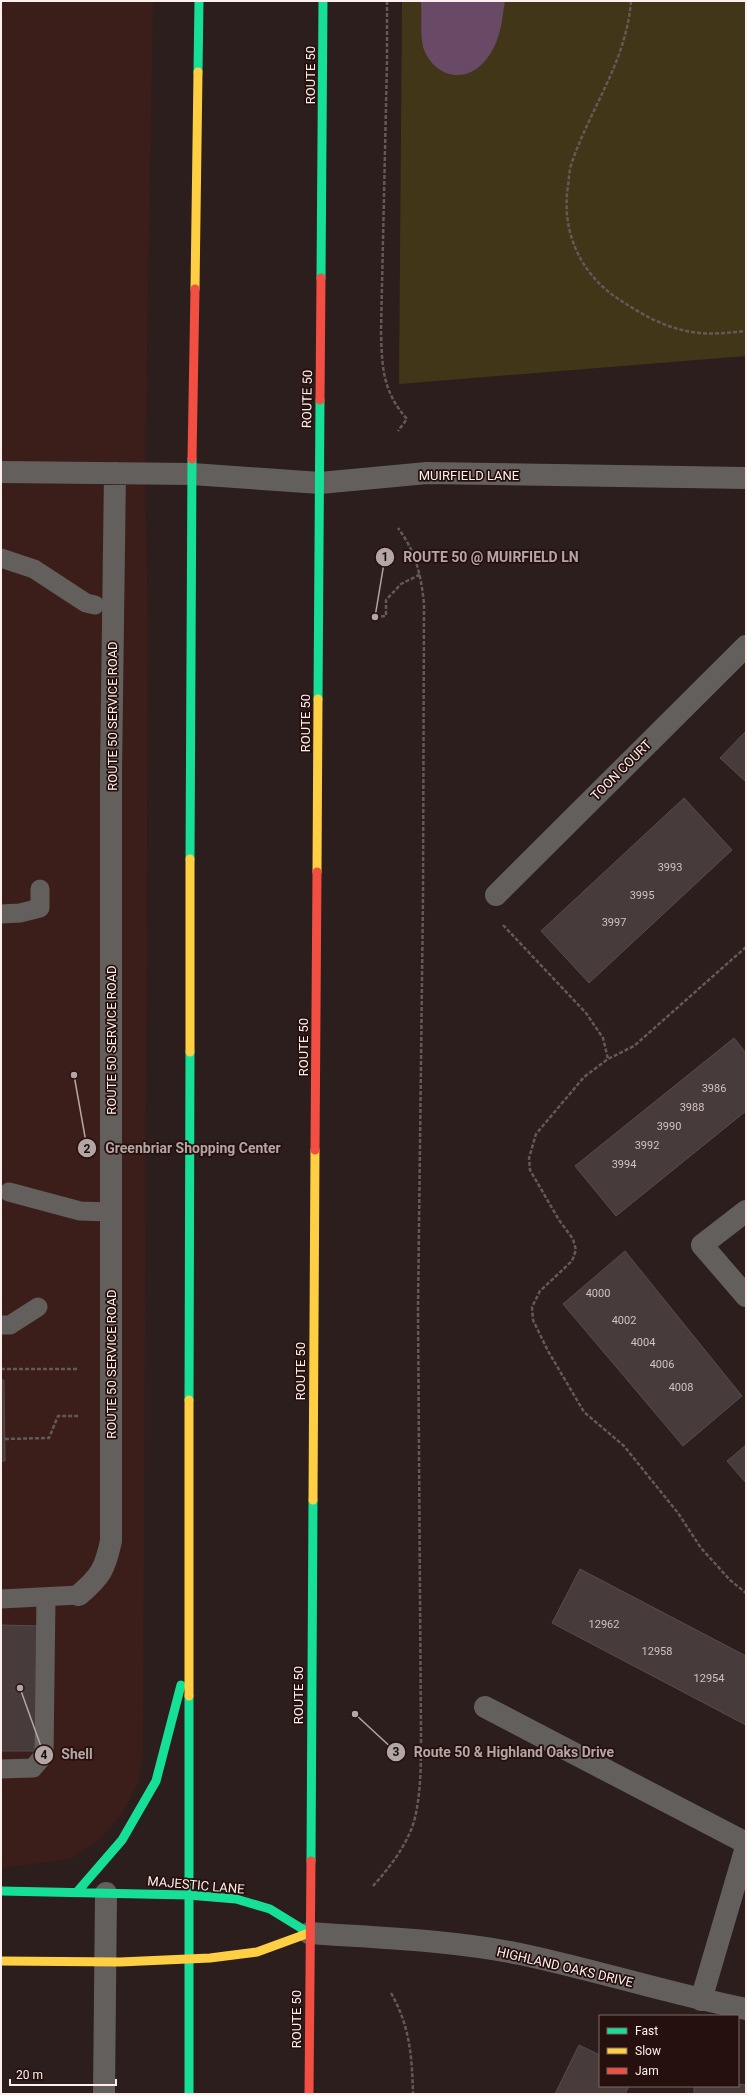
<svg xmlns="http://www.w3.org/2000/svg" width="747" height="2095" font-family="Roboto,sans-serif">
	<rect width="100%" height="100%" fill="#2b1e1c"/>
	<path fill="#3b1e19" d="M 1,1 L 153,1 L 145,474 L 148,624 L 143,1755 L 138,1783 L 122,1814 L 98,1841 L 70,1859 L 1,1868 Z"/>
	<path fill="#413617" d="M 402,1 L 746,1 L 746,356 L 399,384 Z"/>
	<path fill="#694a66" d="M 421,1 L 505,1 C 503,12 502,24 499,34 C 492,59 471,84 444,72 C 434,67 427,59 423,47 C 420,33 422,15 421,1 Z"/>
	<path fill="#473b3c" stroke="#574c4c" d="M 746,731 L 746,782 L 720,758 Z
		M 684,798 L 732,850 L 589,983 L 541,931 Z
		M 734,1038 L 746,1053 L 746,1111 L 616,1216 L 575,1166 Z
		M 625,1251 L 742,1396 L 683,1446 L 563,1304 Z
		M 1,1380 L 4,1380 L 5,1461 L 1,1461 Z
		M 746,1445 L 746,1483 L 727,1461 Z
		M 580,1569 L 746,1656 L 746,1725 L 552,1623 Z
		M 1,1625 L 40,1626 L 38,1751 L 1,1751 Z
		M 579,2045 L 600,2055 L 600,2086 L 629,2086 L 625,2094 L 555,2094 Z
		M 738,2084 L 746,2085 L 746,2094 L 694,2094 L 694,2086 L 738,2086 Z"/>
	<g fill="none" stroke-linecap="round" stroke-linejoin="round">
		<path stroke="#625a58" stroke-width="2.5" stroke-dasharray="4 2" stroke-linecap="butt" d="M 387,1 L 387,61 L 381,331 C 382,366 382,391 407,419 L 398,431
			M 631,1 C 626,63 590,108 571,165 C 569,172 569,179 568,186 C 561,231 580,273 617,298 C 639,313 665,328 692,332 C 709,335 728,333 746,331
			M 375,617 L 386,616 L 386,600 L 401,584 L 421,574
			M 503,925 L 586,1013 L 603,1038 L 608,1059
			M 746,947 L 634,1046 L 608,1059 L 584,1077 L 536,1134 L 529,1158 L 530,1170 L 559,1220 L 573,1239 L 576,1250 L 572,1261 L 540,1291 L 532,1307 L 533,1320 L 548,1351 L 584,1412 L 624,1446 L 678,1513 L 701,1548 L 730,1580 L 746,1593
			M 1,1369 L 77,1369
			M 5,1439 L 49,1438 L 58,1416 L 78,1416
			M 373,1886 C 391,1866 411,1840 416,1813 C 421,1788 421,1762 421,1737 L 418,1309 L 423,899 L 424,604 C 421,575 416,552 398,528
			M 391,1993 C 410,2026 412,2057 413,2094"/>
		<path stroke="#635f5d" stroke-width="19" d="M 1,558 L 34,569 L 86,603 L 95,605
			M 1,914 L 20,913 L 40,908 L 40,889
			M 9,1192 L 80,1211 L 111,1212
			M 1,1325 L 10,1325 L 38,1307
			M 1,1599 L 79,1595
			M 1,1769 L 33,1768 L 44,1755 L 46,1598"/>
		<path stroke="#635f5d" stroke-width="22" d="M 1,472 L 192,474 L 320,483 L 427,473 L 746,478
			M 496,895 L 746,646
			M 746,1211 L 702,1245 L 746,1296
			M 79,1595 C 101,1576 105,1569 111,1541 L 111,771 L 115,473
			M 485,1707 L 746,1843
			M 309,1933 C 379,1938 451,1940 520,1954 C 596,1970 670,1994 746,2009
			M 701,2000 L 746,1847
			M 104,2094 L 106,1893"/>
		<path stroke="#16e098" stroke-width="9" d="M 198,72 L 199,1
			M 321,278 L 323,1
			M 318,699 L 320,400
			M 190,859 L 192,459
			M 189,1400 L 190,1052
			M 189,1696 L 189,2094
			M 311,1861 L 313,1500
			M 1,1891 L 188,1895 L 236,1899 L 270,1909 L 309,1933
			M 77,1892 L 122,1840 L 156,1781 L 181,1685"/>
		<path stroke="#ffcf43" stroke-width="9" d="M 195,289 L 198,72
			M 317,872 L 318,699
			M 190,1052 L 190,859
			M 189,1400 L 189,1696
			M 313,1500 L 315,1150
			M 1,1961 L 120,1962 L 210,1958 L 257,1952 L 309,1933"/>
		<path stroke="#f24e42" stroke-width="9" d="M 320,400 L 321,278
			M 192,459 L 195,289
			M 315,1150 L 317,872
			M 309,2094 L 311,1861"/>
	</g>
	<g text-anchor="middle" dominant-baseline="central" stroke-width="3.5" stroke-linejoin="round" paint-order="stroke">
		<g font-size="11" fill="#d0c2c1">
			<text x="670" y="867">3993</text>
			<text x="642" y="895">3995</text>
			<text x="614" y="922">3997</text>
			<text x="714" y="1088">3986</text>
			<text x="692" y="1107">3988</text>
			<text x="669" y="1126">3990</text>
			<text x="647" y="1145">3992</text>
			<text x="624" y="1164">3994</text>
			<text x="598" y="1293">4000</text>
			<text x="624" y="1320">4002</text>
			<text x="643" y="1342">4004</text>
			<text x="662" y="1364">4006</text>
			<text x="681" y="1387">4008</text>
			<text x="604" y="1624">12962</text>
			<text x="657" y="1651">12958</text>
			<text x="709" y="1678">12954</text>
		</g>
		<g font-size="13" fill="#fdefed" stroke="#26100d">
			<text transform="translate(310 75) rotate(-90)">ROUTE 50</text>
			<text transform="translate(307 399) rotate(-89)">ROUTE 50</text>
			<text x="469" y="475">MUIRFIELD LANE</text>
			<text transform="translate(112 716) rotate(-90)">ROUTE 50 SERVICE ROAD</text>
			<text transform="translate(305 723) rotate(-90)">ROUTE 50</text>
			<text transform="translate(621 770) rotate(-45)">TOON COURT</text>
			<text transform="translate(111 1040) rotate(-90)">ROUTE 50 SERVICE ROAD</text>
			<text transform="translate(303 1047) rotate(-90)">ROUTE 50</text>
			<text transform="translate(111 1364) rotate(-90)">ROUTE 50 SERVICE ROAD</text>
			<text transform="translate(300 1371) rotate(-90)">ROUTE 50</text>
			<text transform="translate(298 1695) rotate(-90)">ROUTE 50</text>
			<text transform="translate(196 1885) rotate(5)">MAJESTIC LANE</text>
			<text transform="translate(565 1967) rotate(13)">HIGHLAND OAKS DRIVE</text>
			<text transform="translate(296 2019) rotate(-90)">ROUTE 50</text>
		</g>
	</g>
	<path fill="none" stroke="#b4a6a4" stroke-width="1.5" d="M375 617L385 557M74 1075L87 1148M355 1714L396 1752M20 1688L44 1755"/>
	<g fill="#b4a6a4" stroke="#26100d" stroke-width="1.5">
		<circle cx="375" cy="617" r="4"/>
		<circle cx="74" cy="1075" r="4"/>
		<circle cx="355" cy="1714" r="4"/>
		<circle cx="20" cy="1688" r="4"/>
		<circle cx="385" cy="557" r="10"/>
		<circle cx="87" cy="1148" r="10"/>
		<circle cx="396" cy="1752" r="10"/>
		<circle cx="44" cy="1755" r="10"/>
	</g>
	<g font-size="12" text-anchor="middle" font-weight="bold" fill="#111">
		<text x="385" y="561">1</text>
		<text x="87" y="1153">2</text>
		<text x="396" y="1756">3</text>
		<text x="44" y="1759">4</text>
	</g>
	<g font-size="14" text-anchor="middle" font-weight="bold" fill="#b4a6a4" stroke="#26100d" stroke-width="3.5" stroke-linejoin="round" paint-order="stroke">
		<text x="491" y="562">ROUTE 50 @ MUIRFIELD LN</text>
		<text x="193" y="1153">Greenbriar Shopping Center</text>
		<text x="514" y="1757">Route 50 &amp; Highland Oaks Drive</text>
		<text x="77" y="1759">Shell</text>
	</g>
	<rect width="747" height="2095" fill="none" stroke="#fdefed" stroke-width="4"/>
	<rect x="599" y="2015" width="140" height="72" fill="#26100d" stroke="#7c6967"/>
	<rect x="607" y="2028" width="20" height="6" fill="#16e098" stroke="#7c6967"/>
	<text x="635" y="2035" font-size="12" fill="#fdefed">Fast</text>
	<rect x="607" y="2048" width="20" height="6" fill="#ffcf43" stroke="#7c6967"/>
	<text x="635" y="2055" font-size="12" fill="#fdefed">Slow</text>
	<rect x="607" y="2068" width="20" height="6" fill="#f24e42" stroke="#7c6967"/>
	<text x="635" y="2075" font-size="12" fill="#fdefed">Jam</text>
	<path d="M10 2079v6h106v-6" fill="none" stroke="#fdefed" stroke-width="2"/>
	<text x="16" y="2079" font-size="12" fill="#fdefed" stroke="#26100d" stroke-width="3" paint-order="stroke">20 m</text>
</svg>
